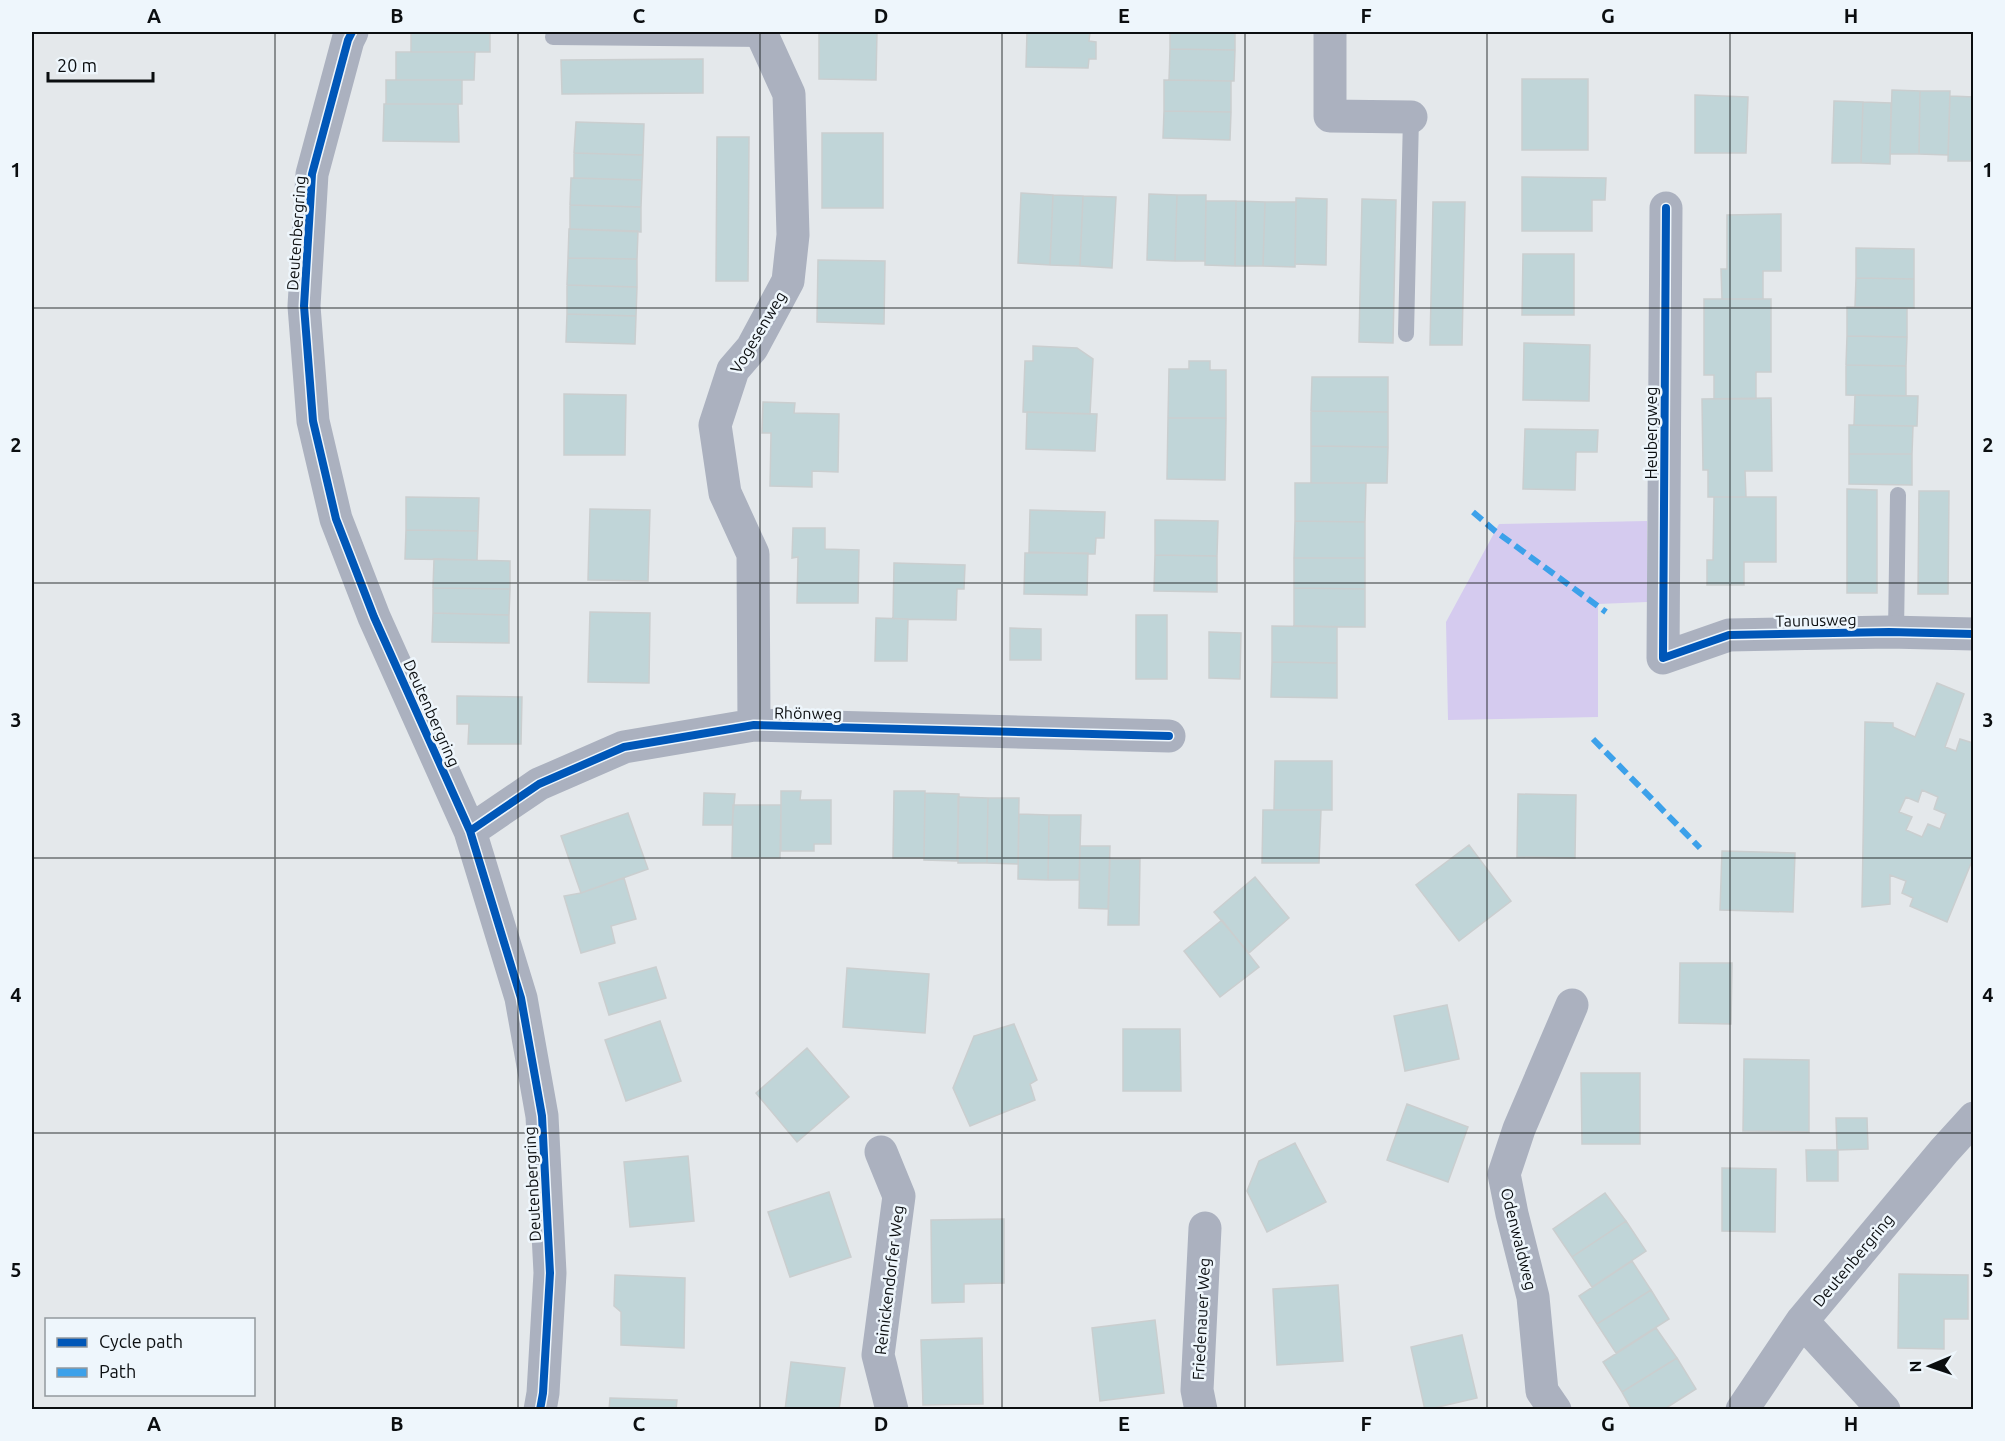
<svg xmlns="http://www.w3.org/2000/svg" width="2005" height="1441" font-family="Ubuntu,sans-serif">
	<rect width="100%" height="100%" fill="#e4e8eb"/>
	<path fill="#d5cbef" d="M 1647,521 L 1647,602 L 1598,604 L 1598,717 L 1448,720 L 1446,622 L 1499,524 Z"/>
	<path fill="#c0d5d8" stroke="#cacecf" stroke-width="1.5" fill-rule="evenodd" d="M 411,32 L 490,32 L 490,52 L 411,52 Z
		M 819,32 L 877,32 L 876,80 L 819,79 Z
		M 1027,32 L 1090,32 L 1089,41 L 1096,42 L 1096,59 L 1089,59 L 1088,68 L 1026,67 Z
		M 1170,32 L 1235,32 L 1235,50 L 1170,49 Z
		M 1170,49 L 1235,50 L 1234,81 L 1169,80 Z
		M 396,52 L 475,52 L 474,80 L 396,80 Z
		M 703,59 L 703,93 L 562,94 L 561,60 Z
		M 1522,79 L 1588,79 L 1588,150 L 1522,150 Z
		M 386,80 L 462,80 L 462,104 L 386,104 Z
		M 1164,80 L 1231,81 L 1231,112 L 1164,111 Z
		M 1892,90 L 1920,91 L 1919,154 L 1890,154 Z
		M 1920,91 L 1950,91 L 1948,155 L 1919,154 Z
		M 1695,95 L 1748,97 L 1746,153 L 1695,153 Z
		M 1950,96 L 1974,97 L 1974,161 L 1948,161 Z
		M 1834,101 L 1863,102 L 1861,163 L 1832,163 Z
		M 1863,102 L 1891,103 L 1890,164 L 1861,163 Z
		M 384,104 L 458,104 L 459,142 L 383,141 Z
		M 1164,111 L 1231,112 L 1230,140 L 1163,138 Z
		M 576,122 L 644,124 L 643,155 L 574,153 Z
		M 822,133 L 883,133 L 883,208 L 822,208 Z
		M 717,137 L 749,137 L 748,281 L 716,281 Z
		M 574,153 L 643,155 L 642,180 L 574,178 Z
		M 1522,177 L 1606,178 L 1605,200 L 1592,200 L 1592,231 L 1522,231 Z
		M 571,178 L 642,180 L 641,207 L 570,205 Z
		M 1021,193 L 1053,195 L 1050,265 L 1018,263 Z
		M 1149,194 L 1177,195 L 1175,261 L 1147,260 Z
		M 1053,195 L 1083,196 L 1080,266 L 1050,265 Z
		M 1177,195 L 1206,195 L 1205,261 L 1175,261 Z
		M 1083,196 L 1116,197 L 1112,268 L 1080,266 Z
		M 1296,198 L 1327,199 L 1326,265 L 1295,264 Z
		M 1362,199 L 1396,200 L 1393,343 L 1359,342 Z
		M 1206,201 L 1236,201 L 1235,266 L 1205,265 Z
		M 1236,201 L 1265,202 L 1263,266 L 1235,266 Z
		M 1265,202 L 1296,202 L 1295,267 L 1263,266 Z
		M 1433,202 L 1465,202 L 1462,345 L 1430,345 Z
		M 570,205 L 641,207 L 641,232 L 570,229 Z
		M 1781,214 L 1781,271 L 1763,271 L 1763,299 L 1722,299 L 1721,269 L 1727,269 L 1727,215 Z
		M 569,229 L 638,231 L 637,259 L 568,258 Z
		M 1856,248 L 1914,249 L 1914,279 L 1856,278 Z
		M 1523,254 L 1574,254 L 1574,315 L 1522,315 Z
		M 568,258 L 637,259 L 637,287 L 567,285 Z
		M 818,260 L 885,261 L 884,324 L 817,322 Z
		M 1856,278 L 1914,279 L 1914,308 L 1855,307 Z
		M 567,285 L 637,287 L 636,316 L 567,314 Z
		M 1704,299 L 1771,299 L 1771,372 L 1756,372 L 1756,399 L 1714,399 L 1714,375 L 1704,375 Z
		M 1847,307 L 1907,308 L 1907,337 L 1847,336 Z
		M 567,314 L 636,316 L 635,344 L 566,342 Z
		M 1847,336 L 1907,337 L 1906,366 L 1846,365 Z
		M 1524,343 L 1590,345 L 1589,401 L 1523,400 Z
		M 1033,346 L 1077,348 L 1093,359 L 1090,414 L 1023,412 L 1025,361 L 1033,361 Z
		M 1189,361 L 1210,361 L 1210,370 L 1226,370 L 1226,418 L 1168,418 L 1169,369 L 1189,369 Z
		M 1846,365 L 1906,366 L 1906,396 L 1846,395 Z
		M 1312,377 L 1388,377 L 1388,412 L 1311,411 Z
		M 564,394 L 626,395 L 625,455 L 564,455 Z
		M 1855,395 L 1918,396 L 1917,426 L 1854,425 Z
		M 1771,398 L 1772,471 L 1745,471 L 1746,497 L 1708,497 L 1708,470 L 1703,470 L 1702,399 Z
		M 763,402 L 795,403 L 794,413 L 839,414 L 838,472 L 812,471 L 812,487 L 770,486 L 771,433 L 762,433 Z
		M 1311,411 L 1388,412 L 1388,447 L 1311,446 Z
		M 1027,412 L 1097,414 L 1095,451 L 1026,449 Z
		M 1168,418 L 1226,418 L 1225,480 L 1167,479 Z
		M 1849,425 L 1913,426 L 1912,454 L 1849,454 Z
		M 1525,429 L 1598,430 L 1597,452 L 1576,452 L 1575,490 L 1523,489 Z
		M 1311,446 L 1388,447 L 1387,483 L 1311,483 Z
		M 1849,454 L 1912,454 L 1912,485 L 1849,484 Z
		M 1295,483 L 1366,483 L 1365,522 L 1295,521 Z
		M 1847,489 L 1877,490 L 1877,593 L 1847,593 Z
		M 1919,491 L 1949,491 L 1948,594 L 1918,594 Z
		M 406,497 L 479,498 L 478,531 L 406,530 Z
		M 1714,497 L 1776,497 L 1776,562 L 1744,562 L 1744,585 L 1707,585 L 1707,560 L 1713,560 Z
		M 590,509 L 650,510 L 648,581 L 588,580 Z
		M 1030,510 L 1105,512 L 1104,538 L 1096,538 L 1095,554 L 1029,552 Z
		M 1155,520 L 1218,521 L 1217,556 L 1155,555 Z
		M 1295,521 L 1365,522 L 1365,558 L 1294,558 Z
		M 793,528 L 825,528 L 825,549 L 859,550 L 858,603 L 797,603 L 798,557 L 792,558 Z
		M 406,530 L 478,531 L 477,560 L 405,559 Z
		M 1025,553 L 1088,553 L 1087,595 L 1024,594 Z
		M 1155,555 L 1217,556 L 1217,592 L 1154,591 Z
		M 1294,558 L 1365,558 L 1365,589 L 1294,588 Z
		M 434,559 L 510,561 L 510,589 L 433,588 Z
		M 894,563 L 965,565 L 964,589 L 957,589 L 956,620 L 893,619 Z
		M 433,588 L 510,589 L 509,615 L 433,613 Z
		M 1294,588 L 1365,589 L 1365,627 L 1294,626 Z
		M 590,612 L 650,613 L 649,683 L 588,682 Z
		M 433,613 L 509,615 L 509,643 L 432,642 Z
		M 1136,615 L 1167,615 L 1167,679 L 1136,679 Z
		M 876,618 L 908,619 L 907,661 L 875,661 Z
		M 1272,626 L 1337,627 L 1337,663 L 1272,662 Z
		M 1010,628 L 1041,629 L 1041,660 L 1010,660 Z
		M 1209,632 L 1241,633 L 1240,679 L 1209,678 Z
		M 1272,662 L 1337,663 L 1337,698 L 1271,697 Z
		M 1937,683 L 1964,694 L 1945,747 L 1956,751 L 1960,739 L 1973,743 L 1974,741 L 1974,856 L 1947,922 L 1910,906 L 1913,898 L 1902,893 L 1906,881 L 1890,875 L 1890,904 L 1862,907 L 1865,722 L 1893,723 L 1893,727 L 1915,737 ZM 1922,790 L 1938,797 L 1934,809 L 1946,814 L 1940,829 L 1928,824 L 1922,837 L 1906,830 L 1912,817 L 1899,812 L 1906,797 L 1918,802 Z
		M 457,696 L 522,697 L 521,744 L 468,744 L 469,724 L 457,724 Z
		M 1275,761 L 1332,761 L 1332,810 L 1274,810 Z
		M 781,791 L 801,791 L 800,800 L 831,800 L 831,844 L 814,844 L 814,851 L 781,851 Z
		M 894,791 L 925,791 L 924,858 L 893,858 Z
		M 704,793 L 735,794 L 732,825 L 703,825 Z
		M 925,793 L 959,794 L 957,861 L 924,860 Z
		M 1518,794 L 1576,795 L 1575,858 L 1517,857 Z
		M 958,797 L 988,798 L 987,863 L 958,863 Z
		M 988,798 L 1019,798 L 1018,864 L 987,863 Z
		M 733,805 L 781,805 L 780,858 L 732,858 Z
		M 1263,810 L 1321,810 L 1319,863 L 1262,863 Z
		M 628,813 L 648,869 L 581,893 L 561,836 Z
		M 1019,814 L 1049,815 L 1048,880 L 1018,879 Z
		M 1049,815 L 1081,815 L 1079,880 L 1048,880 Z
		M 1469,845 L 1511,901 L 1459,941 L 1416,885 Z
		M 1080,846 L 1110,846 L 1108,909 L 1079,908 Z
		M 1722,851 L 1795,853 L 1793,912 L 1720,910 Z
		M 1110,859 L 1140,859 L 1139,925 L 1108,925 Z
		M 1255,877 L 1289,918 L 1249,953 L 1214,912 Z
		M 624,878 L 636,919 L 611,926 L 615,943 L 581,953 L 564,896 L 581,893 Z
		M 1222,920 L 1259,967 L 1220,997 L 1184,951 Z
		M 1680,963 L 1732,963 L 1731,1024 L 1679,1023 Z
		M 656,967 L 666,998 L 609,1015 L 599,983 Z
		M 847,968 L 929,974 L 925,1033 L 843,1027 Z
		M 1447,1005 L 1459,1059 L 1405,1071 L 1394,1016 Z
		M 660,1021 L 681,1081 L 626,1101 L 605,1040 Z
		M 1014,1024 L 1037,1080 L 1030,1084 L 1035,1100 L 970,1126 L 953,1088 L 974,1036 Z
		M 1123,1029 L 1180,1029 L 1181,1091 L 1123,1091 Z
		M 807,1048 L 849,1097 L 797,1142 L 756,1093 Z
		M 1744,1059 L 1809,1060 L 1809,1132 L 1743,1131 Z
		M 1581,1073 L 1640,1073 L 1640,1144 L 1582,1144 Z
		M 1407,1104 L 1468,1127 L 1448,1182 L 1387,1160 Z
		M 1836,1118 L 1867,1118 L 1868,1149 L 1837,1150 Z
		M 1295,1143 L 1326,1202 L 1267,1232 L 1247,1191 L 1259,1161 Z
		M 1806,1150 L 1838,1150 L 1838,1181 L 1807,1181 Z
		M 688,1156 L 694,1221 L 630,1227 L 624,1162 Z
		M 1722,1168 L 1776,1169 L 1775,1232 L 1722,1231 Z
		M 829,1192 L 851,1257 L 790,1277 L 768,1212 Z
		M 1605,1193 L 1626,1221 L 1572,1257 L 1553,1229 Z
		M 1004,1219 L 1004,1283 L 964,1284 L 964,1302 L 932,1303 L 931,1220 Z
		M 1626,1221 L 1646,1251 L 1592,1287 L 1572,1257 Z
		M 1632,1261 L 1651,1290 L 1597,1324 L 1579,1296 Z
		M 1899,1274 L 1968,1275 L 1968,1319 L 1944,1319 L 1944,1349 L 1898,1348 Z
		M 615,1275 L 685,1278 L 684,1348 L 621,1345 L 621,1312 L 614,1306 Z
		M 1338,1285 L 1343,1361 L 1277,1365 L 1273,1289 Z
		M 1651,1290 L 1669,1319 L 1616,1353 L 1597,1324 Z
		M 1155,1320 L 1164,1393 L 1100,1401 L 1092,1328 Z
		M 1656,1328 L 1677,1358 L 1622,1392 L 1603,1362 Z
		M 1462,1335 L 1477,1398 L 1425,1410 L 1411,1347 Z
		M 982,1338 L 983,1404 L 923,1405 L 921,1340 Z
		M 1677,1358 L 1696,1389 L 1663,1410 L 1632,1410 L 1622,1392 Z
		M 791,1362 L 845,1368 L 839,1410 L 785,1410 Z
		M 610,1398 L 677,1400 L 676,1410 L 609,1410 Z"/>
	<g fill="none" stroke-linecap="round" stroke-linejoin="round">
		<path stroke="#abb1bf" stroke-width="16" d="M 553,37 L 764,39
			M 1406,334 L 1411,117
			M 1896,632 L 1898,495"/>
		<path stroke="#abb1bf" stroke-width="33" d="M 352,32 L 348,40 L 312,174 L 304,306 L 313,421 L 336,519 L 374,617 L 470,831 L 521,998 L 542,1116 L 550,1273 L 543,1393 L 540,1410
			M 1330,32 L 1330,116 L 1411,117
			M 1666,208 L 1663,658 L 1729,635 L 1889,632 L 1974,634
			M 754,725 L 753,554 L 725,493 L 715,425 L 733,370 L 752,348 L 788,281 L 793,235 L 789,94 L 764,39
			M 470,831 L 539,784 L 624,747 L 754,725 L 1169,736
			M 881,1152 L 899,1196 L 878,1355 L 892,1410
			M 1802,1321 L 1884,1410
			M 1201,1410 L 1197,1390 L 1205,1228
			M 1555,1410 L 1542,1391 L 1533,1297 L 1512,1214 L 1504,1174 L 1519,1129 L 1572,1005
			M 1742,1410 L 1802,1321 L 1944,1151 L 1974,1118"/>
		<path stroke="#3ca1ea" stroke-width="6" stroke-dasharray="12 6" stroke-linecap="butt" d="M 1473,512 L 1495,531 L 1606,612
			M 1593,739 L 1700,848"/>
		<g stroke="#eef6fc" stroke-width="11">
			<path id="cycleway" d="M 352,32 L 348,40 L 312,174 L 304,306 L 313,421 L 336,519 L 374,617 L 470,831 L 521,998 L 542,1116 L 550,1273 L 543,1393 L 540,1410
				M 1666,208 L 1663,658 L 1729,635 L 1889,632 L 1974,634
				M 470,831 L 539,784 L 624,747 L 754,725 L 1169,736"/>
		</g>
		<use href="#cycleway" stroke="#0057b8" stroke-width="8"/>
	</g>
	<path fill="none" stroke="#0b0e10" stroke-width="1.5" stroke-opacity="0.55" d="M 275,32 L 275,1410M 518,32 L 518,1410M 760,32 L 760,1410M 1002,32 L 1002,1410M 1245,32 L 1245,1410M 1487,32 L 1487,1410M 1730,32 L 1730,1410M 32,308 L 1974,308M 32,583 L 1974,583M 32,858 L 1974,858M 32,1133 L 1974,1133"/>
	<g text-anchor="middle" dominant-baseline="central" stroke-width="5" stroke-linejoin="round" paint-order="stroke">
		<g font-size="16" fill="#0b0e10" stroke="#eef6fc">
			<text transform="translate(296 233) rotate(-86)">Deutenbergring</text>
			<text transform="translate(758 332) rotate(-59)">Vogesenweg</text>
			<text transform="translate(1651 433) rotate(-90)">Heubergweg</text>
			<text transform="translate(1816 620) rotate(-1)">Taunusweg</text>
			<text transform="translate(432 713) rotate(66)">Deutenbergring</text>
			<text transform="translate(808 713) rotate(1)">Rhönweg</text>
			<text transform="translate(532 1184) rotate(-93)">Deutenbergring</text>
			<text transform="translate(1519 1239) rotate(76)">Odenwaldweg</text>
			<text transform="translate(1853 1260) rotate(-50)">Deutenbergring</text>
			<text transform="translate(889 1280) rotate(-83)">Reinickendorfer Weg</text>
			<text transform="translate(1201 1319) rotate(-87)">Friedenauer Weg</text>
		</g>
	</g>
	<rect width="2005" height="1441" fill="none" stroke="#eef6fc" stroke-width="66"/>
	<rect x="45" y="1318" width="210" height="78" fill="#eef6fc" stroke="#93999e" stroke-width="1.5"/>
	<rect x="57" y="1338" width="30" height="9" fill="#0057b8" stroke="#93999e" stroke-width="1.5"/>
	<text x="99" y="1348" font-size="18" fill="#0b0e10">Cycle path</text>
	<rect x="57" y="1368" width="30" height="9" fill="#3ca1ea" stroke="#93999e" stroke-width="1.5"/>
	<text x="99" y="1378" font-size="18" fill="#0b0e10">Path</text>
	<g transform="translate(1930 1366) rotate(268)" stroke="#eef6fc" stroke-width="4.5" paint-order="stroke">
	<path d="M0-4.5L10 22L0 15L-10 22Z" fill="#0b0e10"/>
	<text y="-9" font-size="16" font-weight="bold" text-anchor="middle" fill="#0b0e10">N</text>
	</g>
	<path d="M48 72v9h105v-9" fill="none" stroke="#0b0e10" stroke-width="3"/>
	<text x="57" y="72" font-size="18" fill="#0b0e10" stroke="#eef6fc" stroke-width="4.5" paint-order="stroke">20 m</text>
	<rect x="33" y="33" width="1939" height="1375" fill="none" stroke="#0b0e10" stroke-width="2"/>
	<g font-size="20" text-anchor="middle" font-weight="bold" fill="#0b0e10">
		<text x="154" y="23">A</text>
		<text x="397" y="23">B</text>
		<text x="639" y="23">C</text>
		<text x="881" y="23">D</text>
		<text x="1124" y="23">E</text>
		<text x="1366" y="23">F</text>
		<text x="1608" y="23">G</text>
		<text x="1851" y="23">H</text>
		<text x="16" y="177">1</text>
		<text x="1988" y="177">1</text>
		<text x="16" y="452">2</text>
		<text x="1988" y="452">2</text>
		<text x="16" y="727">3</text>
		<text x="1988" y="727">3</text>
		<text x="16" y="1002">4</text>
		<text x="1988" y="1002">4</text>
		<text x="16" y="1277">5</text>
		<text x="1988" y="1277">5</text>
		<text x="154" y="1431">A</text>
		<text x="397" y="1431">B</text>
		<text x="639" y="1431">C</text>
		<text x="881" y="1431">D</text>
		<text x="1124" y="1431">E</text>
		<text x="1366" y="1431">F</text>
		<text x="1608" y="1431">G</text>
		<text x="1851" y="1431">H</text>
	</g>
</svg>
